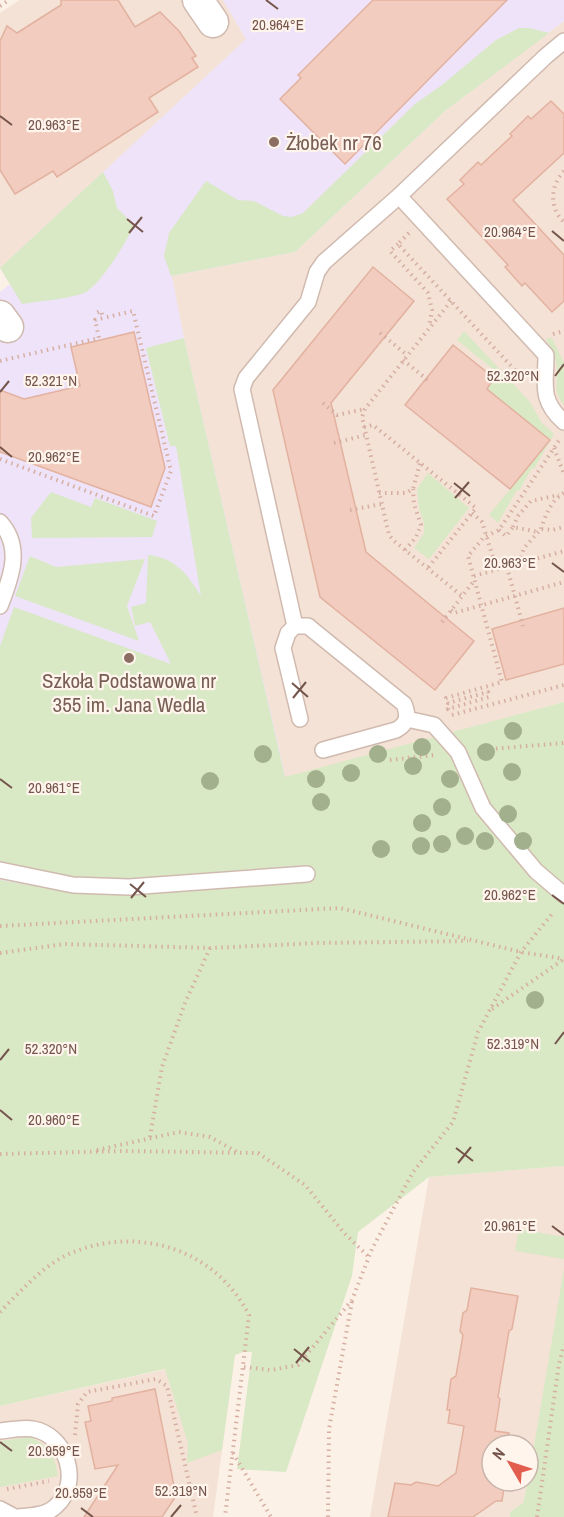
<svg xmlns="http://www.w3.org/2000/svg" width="564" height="1517" font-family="'Archivo Narrow',sans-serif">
	<rect width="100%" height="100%" fill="#fcf1e7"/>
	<path fill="#f3e2d5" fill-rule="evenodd" d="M 20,0 L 223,0 L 247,39 L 0,268 L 0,13 Z
		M 564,21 L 564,702 L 285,778 L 184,338 L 171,276 L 295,252 L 445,111 Z
		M 564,1166 L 564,1321 L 520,1517 L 370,1517 L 429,1177 ZM 492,1445 L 528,1445 L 528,1481 L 492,1481 Z
		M 235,1354 L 213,1517 L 0,1517 L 0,1406 Z"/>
	<path fill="#eee3f8" d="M 223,0 L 564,0 L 564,21 L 445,111 L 295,252 L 172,276 L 184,338 L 312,891 L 0,909 L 0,292 L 10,284 L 0,268 L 246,39 Z"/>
	<path fill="#d9e9c5" d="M 519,28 L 529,28 L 549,33 L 445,111 L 295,252 L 171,276 L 164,256 L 169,233 L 206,181 L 238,200 L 254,201 L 283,216 L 292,217 L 303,213 L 415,104 L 442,85 L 496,40 Z
		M 103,172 L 113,191 L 117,208 L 134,225 C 128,240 99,287 84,293 C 69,299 39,301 22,304 L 0,268 Z
		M 464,331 L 530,402 L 542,423 L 554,434 L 534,469 L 532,468 L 519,491 L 517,490 L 498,523 L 489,515 L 550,440 L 487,389 L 498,373 L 457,340 Z
		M 184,338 L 285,777 L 564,702 L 564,1166 L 429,1177 L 358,1232 L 352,1276 L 286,1472 L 237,1469 L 252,1352 L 243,1352 L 235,1355 L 222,1450 L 187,1463 L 188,1443 L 165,1369 L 0,1406 L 0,880 L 75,893 L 112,895 L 310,882 L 307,865 L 126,879 L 89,879 L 0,864 L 0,646 L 14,607 L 171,664 L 150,622 L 135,626 L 131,607 L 146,603 L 148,555 C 176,558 188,575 201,596 L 176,446 L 170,446 L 146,348 Z
		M 548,338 L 552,338 L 564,363 L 564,405 C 552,390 558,385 557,368 C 556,357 552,349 546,340 Z
		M 428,473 L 469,508 L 429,559 L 414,548 L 424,533 L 424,523 L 419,508 L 417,489 Z
		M 51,492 L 91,507 L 95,498 L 157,521 L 152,537 L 32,538 L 31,518 Z
		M 30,556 L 56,567 L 145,559 L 127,606 L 139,641 L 15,596 Z
		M 519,1229 L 564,1237 L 564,1259 L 515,1251 Z
		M 564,1269 L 564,1517 L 510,1517 L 510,1512 L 523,1503 L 528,1481 Z
		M 31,1437 C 51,1448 54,1454 58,1476 L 0,1487 L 0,1441 Z"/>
	<path fill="#f1ccbf" stroke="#e3b19f" stroke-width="1.5" d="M 61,0 L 118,0 L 135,27 L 160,12 L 179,31 L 196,56 L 192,58 L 198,67 L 149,98 L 158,112 L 57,177 L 53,171 L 15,194 L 0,170 L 0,41 L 7,26 L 17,33 L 61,5 Z
		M 373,0 L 507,0 L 345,164 L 280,99 L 301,78 L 298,75 Z
		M 551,101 L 564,114 L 564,153 L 513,200 L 564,255 L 564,301 L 552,312 L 525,283 L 522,286 L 505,267 L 508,265 L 447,199 L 464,184 L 460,180 L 478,162 L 481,165 L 512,136 L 510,134 L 528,116 L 531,119 Z
		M 373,267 L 414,301 L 331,403 L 366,552 L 474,641 L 435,690 L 320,597 L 273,390 Z
		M 134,332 L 165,468 L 151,507 L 0,452 L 0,390 L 24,399 L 80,386 L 71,347 Z
		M 453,345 L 494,378 L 487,389 L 550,440 L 510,489 L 405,405 Z
		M 564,608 L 564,664 L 506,680 L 492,629 Z
		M 471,1288 L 518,1296 L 512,1329 L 509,1331 L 498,1397 L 500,1399 L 495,1431 L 509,1433 L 507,1445 L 492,1445 L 492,1481 L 505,1481 L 502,1501 L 496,1501 L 473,1517 L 388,1517 L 395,1483 L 411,1485 L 416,1482 L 438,1486 L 456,1473 L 464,1426 L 448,1423 L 450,1410 L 447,1410 L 451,1379 L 456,1376 L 463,1335 L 460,1331 L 463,1313 L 467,1310 Z
		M 155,1389 L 176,1496 L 162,1517 L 84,1517 L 118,1465 L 95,1469 L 85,1422 L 91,1421 L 88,1406 L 112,1401 L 112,1398 Z"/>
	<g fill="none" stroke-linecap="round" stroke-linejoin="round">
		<g stroke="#d0baaf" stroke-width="18">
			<path id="service" d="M 564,41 L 546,56 L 399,196 L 546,355 C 546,384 539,400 564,422
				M 0,522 C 23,547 11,578 0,606
				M 295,626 L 288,633 L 283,648 L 300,719
				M 407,719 L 434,725 L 458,752 L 483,808 L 536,871 L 564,895
				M 323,750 L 396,730 C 407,724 409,716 404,704 L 314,631 L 308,626 L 295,626 L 242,389 L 246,378 L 308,302 L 317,272 L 324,262 L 399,196
				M 0,870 L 73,885 L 129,887 L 307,874
				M 0,1431 C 10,1430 23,1427 33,1429 C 67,1435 82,1483 56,1506 C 46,1516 29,1516 16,1517
				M 0,1509 L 15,1517"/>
		</g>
		<g stroke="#d0baaf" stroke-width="33">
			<path id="minor" d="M 198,0 L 213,22
				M 0,316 L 8,327"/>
		</g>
		<path stroke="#d6afa2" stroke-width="4" stroke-dasharray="1.5 4.5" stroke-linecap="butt" d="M 0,6 L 9,0
			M 564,171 C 550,186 549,208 564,222
			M 409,233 L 398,244 L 525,381
			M 398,244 L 390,251 L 428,293 L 432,310 L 429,327
			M 451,301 L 365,409 L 362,417 L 389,535 L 394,541 L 462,596
			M 380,333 L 407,355
			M 553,334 L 564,331
			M 403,360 L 430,382
			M 0,361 L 99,338 L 95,320 L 103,318 L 101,311 L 96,313
			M 323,403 L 337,415 L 365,409
			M 364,427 L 373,425 L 476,508 L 427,569
			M 334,443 L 366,435
			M 554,448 L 564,474
			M 0,459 L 154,516 L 171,471 L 133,311 L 103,318
			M 379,493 L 406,493 L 413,489 L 420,463
			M 350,510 L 382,504
			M 472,513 L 482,522 L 497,570
			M 513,527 L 518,516 L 531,501 L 559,495
			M 541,529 C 545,516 552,499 564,493
			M 499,530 L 506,536 L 513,527 L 538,532
			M 405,550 L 416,537 L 421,525 L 414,504 L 413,489
			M 519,563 L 524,548 L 541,529 L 552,530 L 564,527
			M 507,567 L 523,626
			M 474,576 L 564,551
			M 451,610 L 454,613 L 564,582
			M 442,622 L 474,581
			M 449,710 L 448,709 L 489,697 L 488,692 L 448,703 L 446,698 L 502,682 L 468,556 L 484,537 L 499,530 L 560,439
			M 452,715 L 564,685
			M 478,750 L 564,743
			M 390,760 L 435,755
			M 0,926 L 340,908 L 521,952 L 564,959
			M 0,953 L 65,944 L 210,948 L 318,943 L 468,941
			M 492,1009 L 564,959
			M 150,1137 L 162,1067 L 185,1003 L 210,948
			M 97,1150 L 179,1132 L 210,1137 L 239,1153
			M 0,1154 L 122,1151 L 258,1153 L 305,1185 L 345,1234 L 368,1256
			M 0,1312 C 21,1291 43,1265 71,1253 C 139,1225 215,1249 249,1315 L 225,1517
			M 244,1367 L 271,1370 L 298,1365 L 352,1300 L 372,1249 L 413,1172 L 453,1122 L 478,1032 L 521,952 L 552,914 L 555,913
			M 75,1435 L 78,1404 L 87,1392 L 156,1379 L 167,1386 L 197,1517
			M 233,1453 L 271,1517
			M 7,1489 L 49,1481
			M 328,1517 L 329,1429 L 352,1301
			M 537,1517 L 559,1364 L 564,1345"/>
		<use href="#service" stroke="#fff" stroke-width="15"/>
		<use href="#minor" stroke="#fff" stroke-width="30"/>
	</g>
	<g fill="#a3b08d">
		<circle cx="513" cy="731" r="9"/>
		<circle cx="422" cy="747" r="9"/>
		<circle cx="486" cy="752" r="9"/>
		<circle cx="263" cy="754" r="9"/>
		<circle cx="378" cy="754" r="9"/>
		<circle cx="413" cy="766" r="9"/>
		<circle cx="512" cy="772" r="9"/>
		<circle cx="351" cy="773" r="9"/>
		<circle cx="316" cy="779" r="9"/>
		<circle cx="450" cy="779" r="9"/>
		<circle cx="210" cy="781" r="9"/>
		<circle cx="321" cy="802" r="9"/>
		<circle cx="442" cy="807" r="9"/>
		<circle cx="508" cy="814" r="9"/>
		<circle cx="422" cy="823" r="9"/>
		<circle cx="465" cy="836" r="9"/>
		<circle cx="485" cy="841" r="9"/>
		<circle cx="523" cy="841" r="9"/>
		<circle cx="442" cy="844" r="9"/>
		<circle cx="421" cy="846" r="9"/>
		<circle cx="381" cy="849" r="9"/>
		<circle cx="535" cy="1000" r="9"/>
	</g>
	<path fill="none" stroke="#75554b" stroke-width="2" d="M 266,0 L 278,9M 0,116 L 12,125M 127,219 L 143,232M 552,231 L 564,241M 129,233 L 142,217M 555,376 L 564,364M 0,392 L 9,381M 0,447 L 12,457M 454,483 L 470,496M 455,498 L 469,482M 552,563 L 564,572M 292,683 L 308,697M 293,698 L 306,682M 0,779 L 12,788M 130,884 L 146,897M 552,895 L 564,904M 131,898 L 144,882M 555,1044 L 564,1032M 0,1060 L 9,1049M 0,1110 L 12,1120M 456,1148 L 473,1161M 458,1163 L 471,1147M 552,1226 L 564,1235M 294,1349 L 310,1362M 296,1363 L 309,1347M 0,1442 L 12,1451M 81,1508 L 93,1517M 171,1517 L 181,1505"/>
	<g fill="#8d6e63" stroke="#fff5ed" stroke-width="2">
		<circle cx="274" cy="142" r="6"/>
		<circle cx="129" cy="658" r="6"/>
	</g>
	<g text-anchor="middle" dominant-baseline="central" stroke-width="4.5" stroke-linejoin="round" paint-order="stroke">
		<g font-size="21" fill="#785e54" stroke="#fff5ed" text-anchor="start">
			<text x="286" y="142">Żłobek nr 76</text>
			<text x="129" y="680" text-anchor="middle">Szkoła Podstawowa nr<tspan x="129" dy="24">355 im. Jana Wedla</tspan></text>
		</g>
	</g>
	<g font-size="15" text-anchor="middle" fill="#75554b" stroke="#fff5ed" stroke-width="4.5" stroke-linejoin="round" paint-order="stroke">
		<text x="278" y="30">20.964°E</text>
		<text x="54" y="130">20.963°E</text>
		<text x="510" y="237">20.964°E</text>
		<text x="513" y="381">52.320°N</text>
		<text x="51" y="386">52.321°N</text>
		<text x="54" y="462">20.962°E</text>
		<text x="510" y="568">20.963°E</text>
		<text x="54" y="793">20.961°E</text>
		<text x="510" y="900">20.962°E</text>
		<text x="513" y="1049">52.319°N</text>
		<text x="51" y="1054">52.320°N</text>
		<text x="54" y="1125">20.960°E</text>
		<text x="510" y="1231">20.961°E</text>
		<text x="54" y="1456">20.959°E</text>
		<text x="181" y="1496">52.319°N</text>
		<text x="81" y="1498">20.959°E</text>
	</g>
	<g transform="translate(510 1463) rotate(309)"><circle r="28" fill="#fff5ed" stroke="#c8b5ac" stroke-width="1.5"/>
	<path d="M0-4.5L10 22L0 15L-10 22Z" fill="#e35d4f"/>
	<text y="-9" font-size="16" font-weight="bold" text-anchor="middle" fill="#75554b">N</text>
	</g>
</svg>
